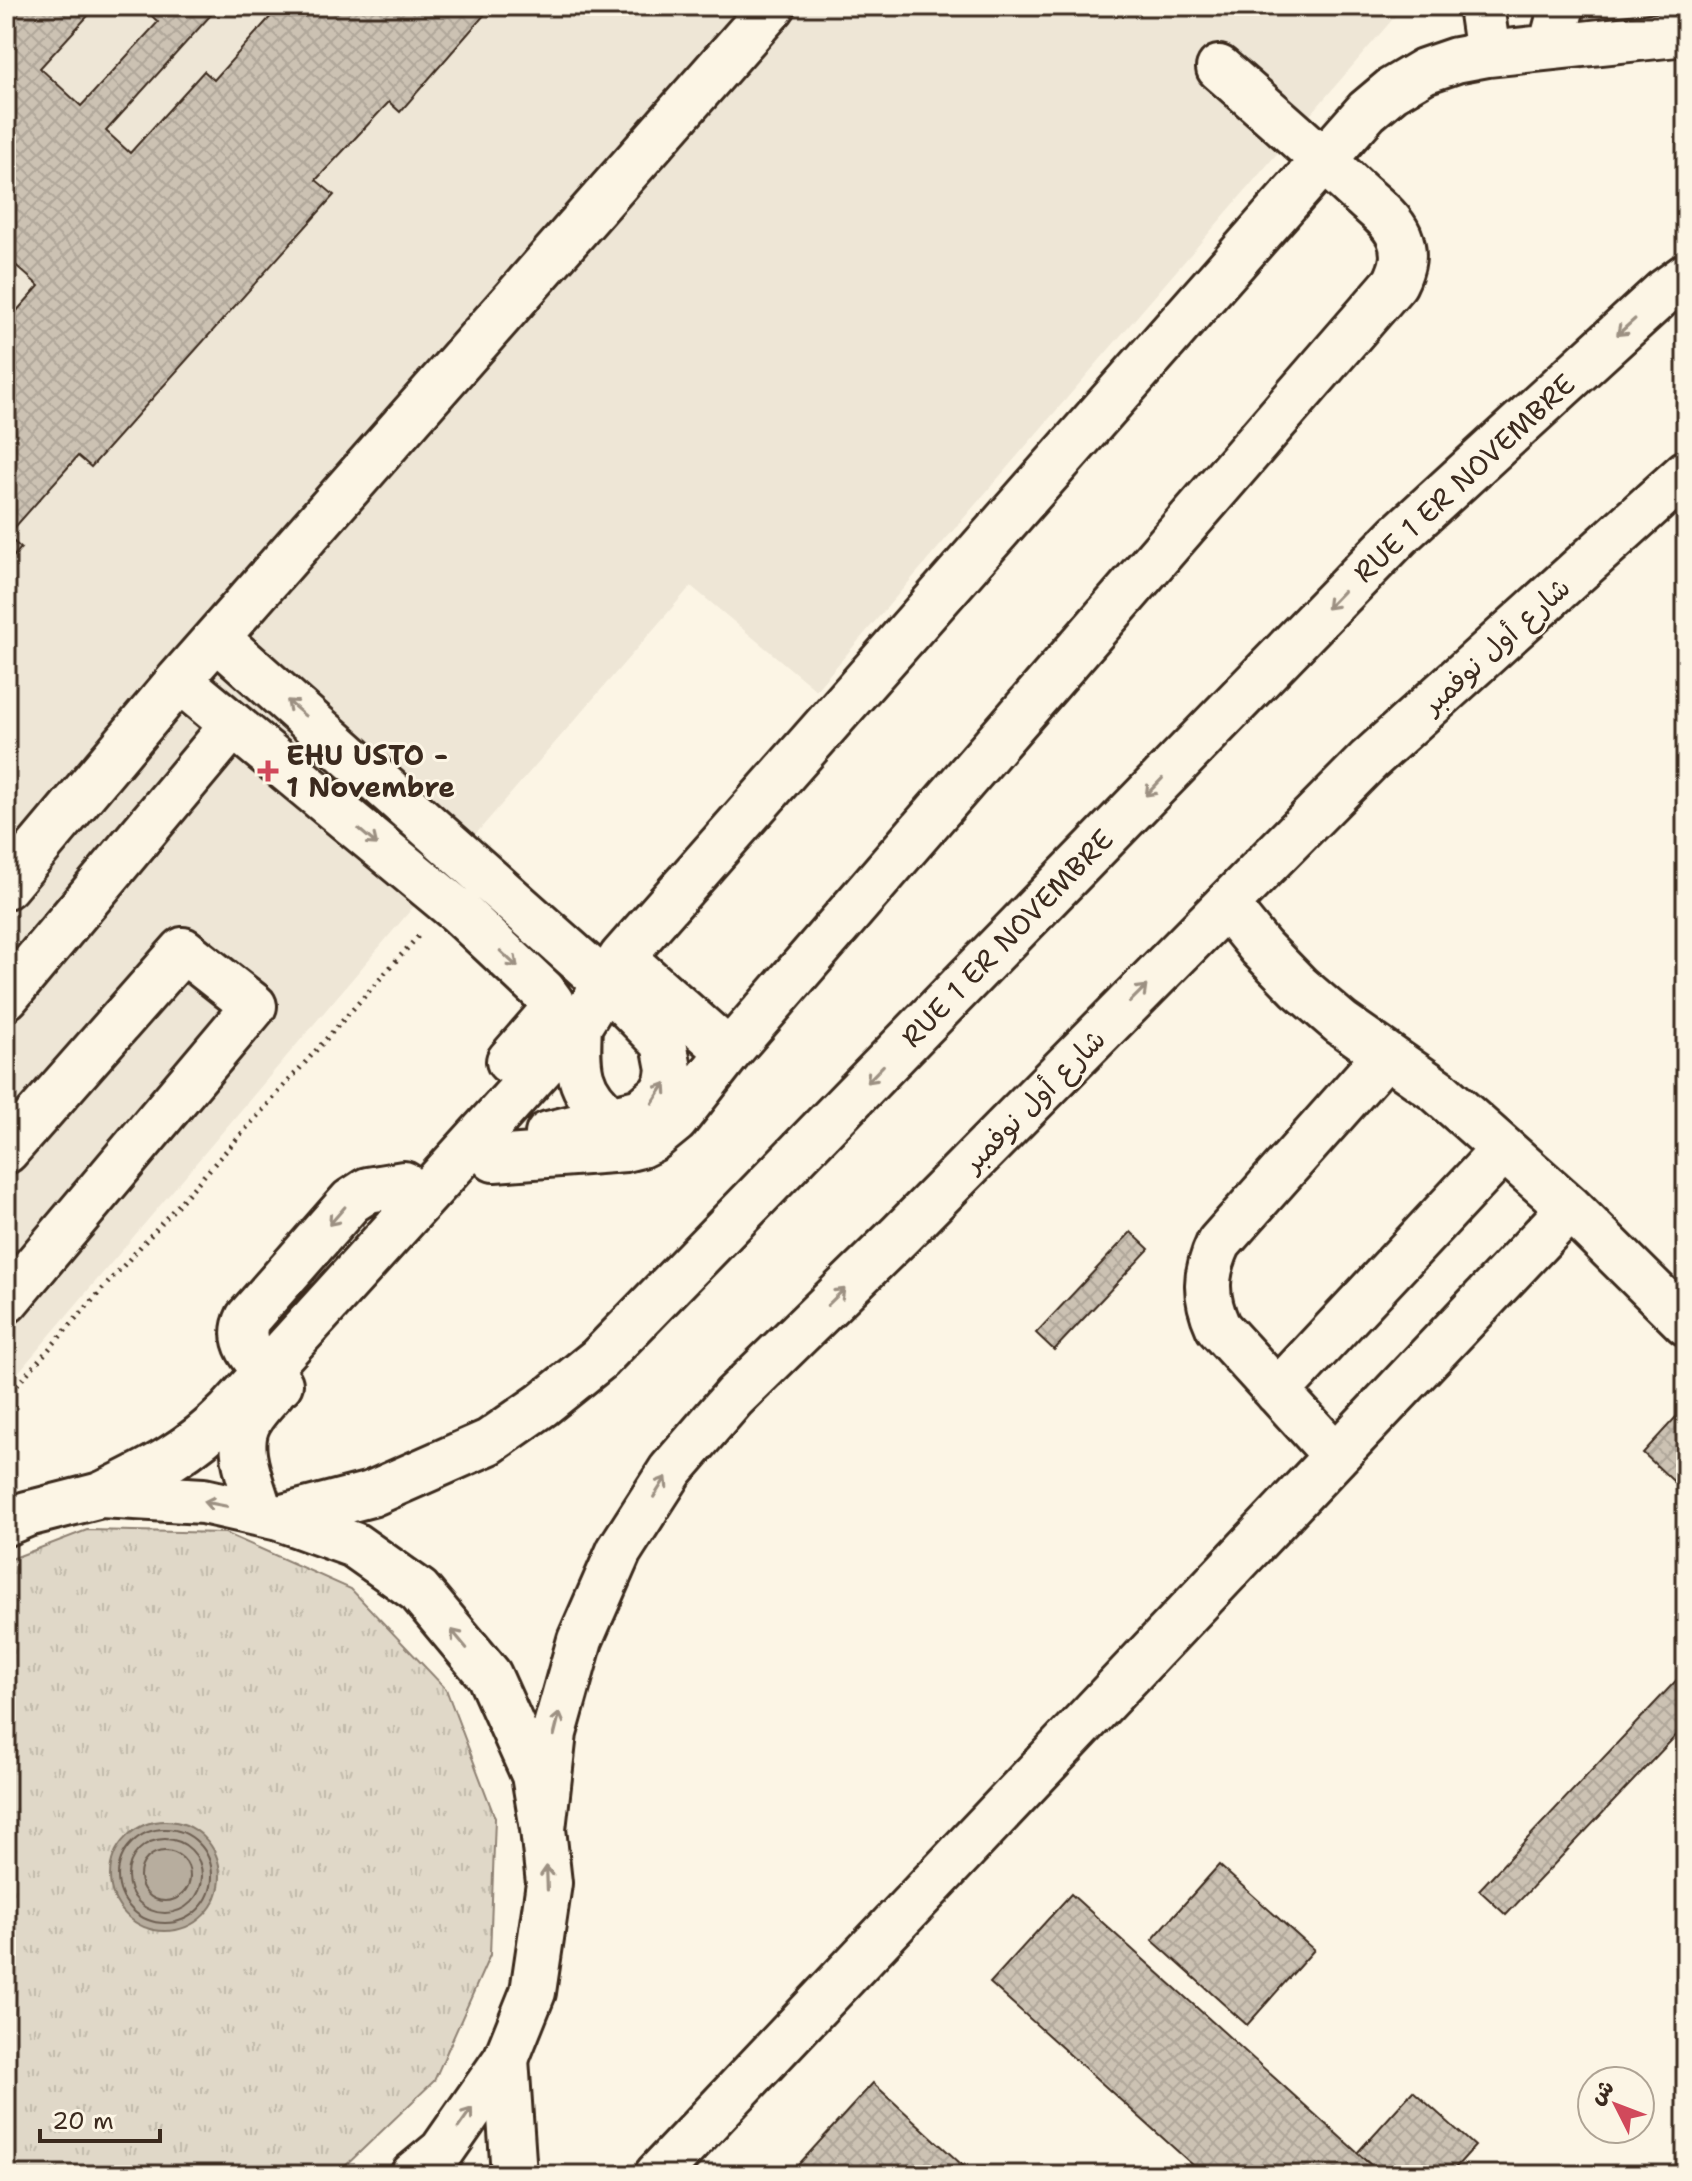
<svg xmlns="http://www.w3.org/2000/svg" width="1692" height="2181" font-family="'Shantell Sans','Playpen Sans Arabic',sans-serif">
	<defs>
		<pattern id="grass-tufts" width="24" height="20" patternUnits="userSpaceOnUse" patternTransform="scale(2)"><rect width="24" height="20" fill="#e0d8c8"/><path d="M3 7l-1-3M5 7V3M7 7l1-3M15 17l-1-3M17 17v-4M19 17l1-3" fill="none" stroke="#c1baab"/></pattern>
		<pattern id="building-cross-hatch" width="8" height="8" patternUnits="userSpaceOnUse" patternTransform="scale(2)"><rect width="8" height="8" fill="#ccc2b3"/><path d="M0 0l8 8M0 8l8-8" fill="none" stroke="#b0a79a"/></pattern>
	</defs>
	<rect width="100%" height="100%" fill="#fcf5e5"/>
	<filter id="ink" filterUnits="userSpaceOnUse"><feTurbulence type="fractalNoise" baseFrequency=".0125" numOctaves="2"/><feDisplacementMap in="SourceGraphic" scale="16" xChannelSelector="R" yChannelSelector="G"/><feConvolveMatrix kernelMatrix="1 2 1 2 8 2 1 2 1" color-interpolation-filters="sRGB"/></filter>
	<g filter="url(#ink)">
		<path fill="#eee6d6" d="M 6,6 L 1404,6 L 816,690 L 691,586 L 454,859 L 6,1387 Z"/>
		<path fill="url(#grass-tufts)" stroke="#8e8173" stroke-width="2" d="M 87,1530 L 225,1533 L 351,1589 L 446,1689 L 495,1818 L 490,1955 L 434,2081 L 336,2175 L 6,2175 L 6,1561 Z"/>
		<path fill="#b7ad9e" stroke="#85796b" stroke-width="2" d="M110 1876a55 55 0 1 1 110 0a55 55 0 1 1-110 0Z"/>
		<g fill="none" stroke-linecap="round" stroke-linejoin="round">
			<path stroke="#6d5e51" stroke-width="2" d="M118 1876a47 47 0 1 1 94 0a47 47 0 1 1-94 0Z
				M128 1876a37 37 0 1 1 74 0a37 37 0 1 1-74 0Z
				M140 1876a25 25 0 1 1 50 0a25 25 0 1 1-50 0Z"/>
		</g>
		<path fill="url(#building-cross-hatch)" stroke="#3b2a1e" stroke-width="2" d="M 6,6 L 97,6 L 40,68 L 81,106 L 158,22 L 142,6 L 219,6 L 106,131 L 130,153 L 204,71 L 214,80 L 280,6 L 492,6 L 400,112 L 389,102 L 316,180 L 334,195 L 91,467 L 78,456 L 7,536 L 21,548 L 6,565 L 6,323 L 39,286 L 11,261 L 6,267 Z
			M 1131,1232 L 1149,1249 L 1054,1350 L 1036,1333 Z
			M 1686,1406 L 1686,1493 L 1643,1453 Z
			M 1686,1670 L 1686,1725 L 1506,1915 L 1479,1890 Z
			M 1219,1865 L 1314,1950 L 1247,2025 L 1152,1940 Z
			M 1071,1894 L 1382,2175 L 1204,2175 L 990,1983 Z
			M 873,2083 L 973,2175 L 789,2175 Z
			M 1413,2091 L 1475,2146 L 1449,2175 L 1382,2175 L 1357,2153 Z"/>
		<g fill="none" stroke-linecap="round" stroke-linejoin="round">
			<g stroke="#3b2a1e" stroke-width="50">
				<path id="minor" d="M 1481,6 L 1488,54
					M 1551,47 L 1562,6
					M 218,639 L 605,983 L 664,1043 L 669,1069 L 667,1082 L 661,1094 L 641,1111 L 548,1134
					M 179,680 L 458,911 L 543,991 L 551,1002 L 547,1017 L 509,1061
					M 6,886 L 179,680 L 773,6
					M 1226,905 L 1261,948 L 1299,987 L 1341,1023 L 1438,1091 L 1570,1208
					M 622,957 L 729,1052
					M 6,997 L 233,725
					M 579,1026 C 577,1066 576,1091 611,1118
					M 6,1151 L 183,950 L 254,1006 L 6,1301
					M 494,1159 L 625,1149 L 641,1145 L 653,1139 L 675,1121 L 729,1052 L 1395,283 C 1403,267 1406,253 1399,236 C 1391,218 1371,204 1357,191 C 1312,149 1265,108 1219,68
					M 280,1384 C 262,1365 234,1346 248,1318 L 351,1201 L 368,1190 L 404,1184
					M 1277,1392 L 1503,1150
					M 1336,1456 L 1218,1327 C 1204,1296 1205,1273 1219,1243 L 1385,1056
					M 101,1495 C 152,1470 187,1454 229,1412 L 579,1026 L 622,957 L 1367,111 L 1392,90 L 1424,71 L 1456,60 L 1488,54 L 1686,33
					M 260,1513 C 253,1486 234,1448 249,1421 C 255,1410 265,1400 273,1391
					M 506,2059 L 514,2175
					M 657,2175 L 1570,1208 L 1686,1323"/>
			</g>
			<g stroke="#3b2a1e" stroke-width="50">
				<path id="major" d="M 279,1518 L 371,1494 L 489,1442 L 542,1405 L 599,1359 L 1399,535 L 1664,292 L 1686,276
					M 6,1523 L 27,1514 L 101,1495 L 203,1501 L 279,1518 L 354,1545 L 419,1591 L 489,1675 L 534,1775 L 543,1829 L 549,1883 L 533,1992 L 506,2059 L 442,2151 L 413,2175
					M 543,1829 L 554,1733 L 580,1640 L 619,1551 L 671,1470 L 734,1397 L 900,1235 L 1369,760 L 1686,473"/>
			</g>
			<path stroke="#3b2a1e" stroke-width="5" stroke-dasharray="2 6" stroke-linecap="butt" d="M 6,1397 L 421,933"/>
			<use href="#minor" stroke="#fcf5e5" stroke-width="44"/>
			<use href="#major" stroke="#fcf5e5" stroke-width="44"/>
		</g>
		<defs><path id="oneway-shaft" d="M-6 0H5M1.5-3L5.5 0L1.5 3" fill="none" stroke-width="1.6" stroke-linecap="round" stroke-linejoin="round" transform="scale(2)"/></defs>
		<g stroke="#9c9082">
			<use href="#oneway-shaft" transform="translate(1626 327) rotate(138)"/>
			<use href="#oneway-shaft" transform="translate(1335 600) rotate(134)"/>
			<use href="#oneway-shaft" transform="translate(296 708) rotate(-139)"/>
			<use href="#oneway-shaft" transform="translate(1154 787) rotate(134)"/>
			<use href="#oneway-shaft" transform="translate(368 837) rotate(40)"/>
			<use href="#oneway-shaft" transform="translate(509 959) rotate(43)"/>
			<use href="#oneway-shaft" transform="translate(1138 994) rotate(-45)"/>
			<use href="#oneway-shaft" transform="translate(875 1074) rotate(134)"/>
			<use href="#oneway-shaft" transform="translate(659 1093) rotate(-57)"/>
			<use href="#oneway-shaft" transform="translate(337 1216) rotate(131)"/>
			<use href="#oneway-shaft" transform="translate(836 1297) rotate(-44)"/>
			<use href="#oneway-shaft" transform="translate(660 1487) rotate(-58)"/>
			<use href="#oneway-shaft" transform="translate(215 1504) rotate(-169)"/>
			<use href="#oneway-shaft" transform="translate(459 1639) rotate(-130)"/>
			<use href="#oneway-shaft" transform="translate(557 1724) rotate(-76)"/>
			<use href="#oneway-shaft" transform="translate(547 1878) rotate(-92)"/>
			<use href="#oneway-shaft" transform="translate(465 2118) rotate(-55)"/>
		</g>
	</g>
	<path fill="#d1495b" stroke="#fcf5e5" stroke-width="3" d="M264 759h8v8h8v8h-8v8h-8v-8h-8v-8h8z"/>
	<g text-anchor="middle" dominant-baseline="central" stroke-width="6" stroke-linejoin="round" paint-order="stroke">
		<g font-size="28" fill="#3b2a1e" stroke="#fcf5e5">
			<text transform="translate(1464 478) rotate(-43)">RUE 1 ER NOVEMBRE</text>
			<text transform="translate(1496 645) rotate(-42)">شارع أول نوفمبر</text>
			<text transform="translate(1007 938) rotate(-46)">RUE 1 ER NOVEMBRE</text>
			<text transform="translate(1034 1100) rotate(-45)">شارع أول نوفمبر</text>
		</g>
		<g font-size="28" font-weight="bold" fill="#3b2a1e" stroke="#fcf5e5" text-anchor="start">
			<text x="286" y="755">EHU USTO -<tspan x="286" dy="32">1 Novembre</tspan></text>
		</g>
	</g>
	<rect width="1692" height="2181" fill="none" stroke="#fcf5e5" stroke-width="32"/>
	<rect x="16" y="16" width="1660" height="2149" fill="none" stroke="#3b2a1e" stroke-width="3" filter="url(#ink)"/>
	<g transform="translate(1616 2105) rotate(312)"><circle r="38" fill="#fcf5e5" stroke="#afa495" stroke-width="2"/>
	<path d="M0-6L14 30L0 20L-14 30Z" fill="#d1495b"/>
	<text y="-12" font-size="22" font-weight="bold" text-anchor="middle" fill="#3b2a1e">ش</text>
	</g>
	<path d="M40 2129v12h120v-12" fill="none" stroke="#3b2a1e" stroke-width="4"/>
	<text x="52" y="2129" font-size="24" fill="#3b2a1e" stroke="#fcf5e5" stroke-width="6" paint-order="stroke">20 m</text>
</svg>
